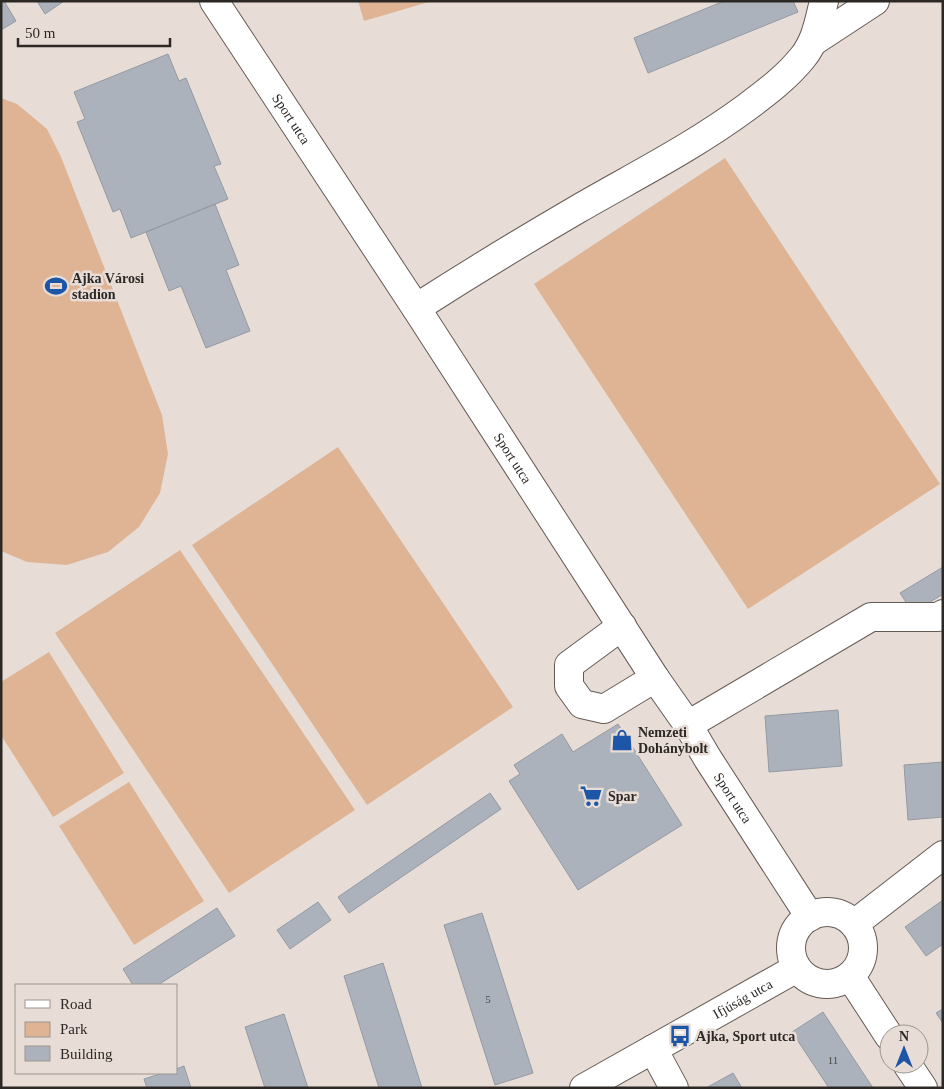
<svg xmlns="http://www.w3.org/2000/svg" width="944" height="1089" font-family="'Times New Roman',serif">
	<rect width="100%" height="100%" fill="#e8ddd6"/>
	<path fill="#deb495" d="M 358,1 L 432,1 L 364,21 Z
		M 1,98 L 17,104 L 47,129 L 61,157 L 162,415 L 168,454 L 160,493 L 139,527 L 108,552 L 67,565 L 27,562 L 1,551 Z
		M 725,158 L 940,484 L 748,609 L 534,284 Z
		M 338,447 L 513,707 L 367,805 L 192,545 Z
		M 180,550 L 355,810 L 229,893 L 55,633 Z
		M 49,652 L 124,773 L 53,817 L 1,735 L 1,682 Z
		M 129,782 L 204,901 L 134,945 L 59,826 Z"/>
	<path fill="#abb2bb" stroke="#939aa3" d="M 1,1 L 4,1 L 16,21 L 1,30 Z
		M 37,1 L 64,1 L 45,14 Z
		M 724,1 L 793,1 L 798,12 L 648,73 L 634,38 Z
		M 168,54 L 179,81 L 186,78 L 221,164 L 214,166 L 228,199 L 131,238 L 120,209 L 113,212 L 77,122 L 85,119 L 74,92 Z
		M 215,204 L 239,265 L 226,270 L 250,331 L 206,348 L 181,286 L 169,291 L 146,232 Z
		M 943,567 L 943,594 L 913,613 L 900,593 Z
		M 838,710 L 842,766 L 769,772 L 765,716 Z
		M 618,724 L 682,825 L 578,890 L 509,781 L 520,774 L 514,765 L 562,734 L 573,752 Z
		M 943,762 L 943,817 L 908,820 L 904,765 Z
		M 490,793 L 501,809 L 349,913 L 338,897 Z
		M 943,900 L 943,944 L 926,956 L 905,927 Z
		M 318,902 L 331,920 L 290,949 L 277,930 Z
		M 217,908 L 235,936 L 158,985 L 133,985 L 123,969 Z
		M 482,913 L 533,1073 L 495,1085 L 444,925 Z
		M 383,963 L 422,1088 L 379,1088 L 344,976 Z
		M 943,1009 L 943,1023 L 936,1013 Z
		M 823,1012 L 873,1088 L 829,1088 L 792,1032 Z
		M 284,1014 L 308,1088 L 265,1088 L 245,1027 Z
		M 184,1066 L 191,1088 L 147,1088 L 144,1079 L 163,1073 L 176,1073 L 176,1069 Z
		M 733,1073 L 742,1088 L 706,1088 Z"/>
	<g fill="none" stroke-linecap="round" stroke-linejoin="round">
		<g stroke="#645b55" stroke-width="30">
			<g id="minor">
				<path id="s1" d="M 214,1 L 416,308 L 655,678 L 688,725 L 708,759 L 810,917"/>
				<path d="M 814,41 L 875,1"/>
				<path d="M 416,308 C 469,274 523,241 578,209 C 635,176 693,147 747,107 C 767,92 787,77 803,57 C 816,41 819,21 824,1"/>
				<path d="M 622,626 L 569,665 L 569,686 L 582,704 L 604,709 L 655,678"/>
				<path d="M 688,725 L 871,617 L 938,617 L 943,614"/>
				<circle cx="827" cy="948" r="36"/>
				<path d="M 854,924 L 943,855"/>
				<path d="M 850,976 L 889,1036"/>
				<path d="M 653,1049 L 674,1088"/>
				<path d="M 907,1064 L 923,1088"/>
				<path id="s2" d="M 584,1088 L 797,968"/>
			</g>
		</g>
		<use href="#minor" stroke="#fff" stroke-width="28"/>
	</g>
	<defs>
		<g id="stadium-bare" transform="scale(1.725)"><path d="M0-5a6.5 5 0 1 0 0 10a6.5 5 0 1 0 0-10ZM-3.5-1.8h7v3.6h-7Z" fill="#1d55a7" stroke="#e8ddd6" stroke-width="2.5" paint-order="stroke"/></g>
		<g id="shop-bare" transform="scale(1.725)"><path d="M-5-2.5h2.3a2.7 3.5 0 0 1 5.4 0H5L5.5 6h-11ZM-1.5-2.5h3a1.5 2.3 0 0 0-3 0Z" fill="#1d55a7" stroke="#e8ddd6" stroke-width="2.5" paint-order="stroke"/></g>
		<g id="supermarket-bare" transform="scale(1.725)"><path d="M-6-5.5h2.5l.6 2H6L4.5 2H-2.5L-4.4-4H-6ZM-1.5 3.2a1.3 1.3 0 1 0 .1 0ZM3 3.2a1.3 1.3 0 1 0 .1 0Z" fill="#1d55a7" stroke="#e8ddd6" stroke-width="2.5" paint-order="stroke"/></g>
		<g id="bus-bare" transform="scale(1.725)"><path d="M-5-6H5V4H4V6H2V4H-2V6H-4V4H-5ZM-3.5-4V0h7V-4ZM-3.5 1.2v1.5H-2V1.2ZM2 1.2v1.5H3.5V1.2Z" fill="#1d55a7" stroke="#e8ddd6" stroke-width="2.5" paint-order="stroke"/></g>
	</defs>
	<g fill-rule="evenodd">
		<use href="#stadium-bare" x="56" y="286"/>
		<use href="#shop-bare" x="622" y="740"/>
		<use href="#supermarket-bare" x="591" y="796"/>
		<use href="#bus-bare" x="680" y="1036"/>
	</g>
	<g text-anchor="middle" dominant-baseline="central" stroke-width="5" stroke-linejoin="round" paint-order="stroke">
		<g font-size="11" fill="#4c4a4a">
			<text x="488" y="999">5</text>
			<text x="833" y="1060">11</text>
		</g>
		<g font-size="14" fill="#2c2825" stroke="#e8ddd6">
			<text stroke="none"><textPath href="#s1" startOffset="141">Sport utca</textPath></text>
			<text stroke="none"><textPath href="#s1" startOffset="546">Sport utca</textPath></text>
			<text stroke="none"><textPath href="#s1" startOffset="951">Sport utca</textPath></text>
			<text stroke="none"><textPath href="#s2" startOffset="182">Ifjúság utca</textPath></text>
		</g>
		<g font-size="14" font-weight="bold" fill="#2c2825" stroke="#e8ddd6" text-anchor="start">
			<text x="72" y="278">Ajka Városi<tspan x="72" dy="16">stadion</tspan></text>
			<text x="638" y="732">Nemzeti<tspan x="638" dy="16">Dohánybolt</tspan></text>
			<text x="608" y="796">Spar</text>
			<text x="696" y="1036">Ajka, Sport utca</text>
		</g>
	</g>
	<rect width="944" height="1089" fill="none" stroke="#2c2825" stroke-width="5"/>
	<rect x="15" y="984" width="162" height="90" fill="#e8ddd6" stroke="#9d958f"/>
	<rect x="25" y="1000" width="25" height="8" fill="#ffffff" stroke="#9d958f"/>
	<text x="60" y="1009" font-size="15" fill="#2c2825">Road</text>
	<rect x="25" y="1022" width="25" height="15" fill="#deb495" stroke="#9d958f"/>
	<text x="60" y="1034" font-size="15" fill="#2c2825">Park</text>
	<rect x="25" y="1046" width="25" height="15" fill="#abb2bb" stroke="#9d958f"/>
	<text x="60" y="1059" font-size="15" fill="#2c2825">Building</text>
	<g transform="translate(904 1049)"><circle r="24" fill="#e8ddd6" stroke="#9d958f"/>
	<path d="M0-4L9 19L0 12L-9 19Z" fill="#1d55a7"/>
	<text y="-8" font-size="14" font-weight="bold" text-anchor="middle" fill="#2c2825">N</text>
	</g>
	<path d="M18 38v8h152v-8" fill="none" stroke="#2c2825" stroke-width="2.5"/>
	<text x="25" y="38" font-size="15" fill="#2c2825" stroke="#e8ddd6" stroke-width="4" paint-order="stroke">50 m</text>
</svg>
